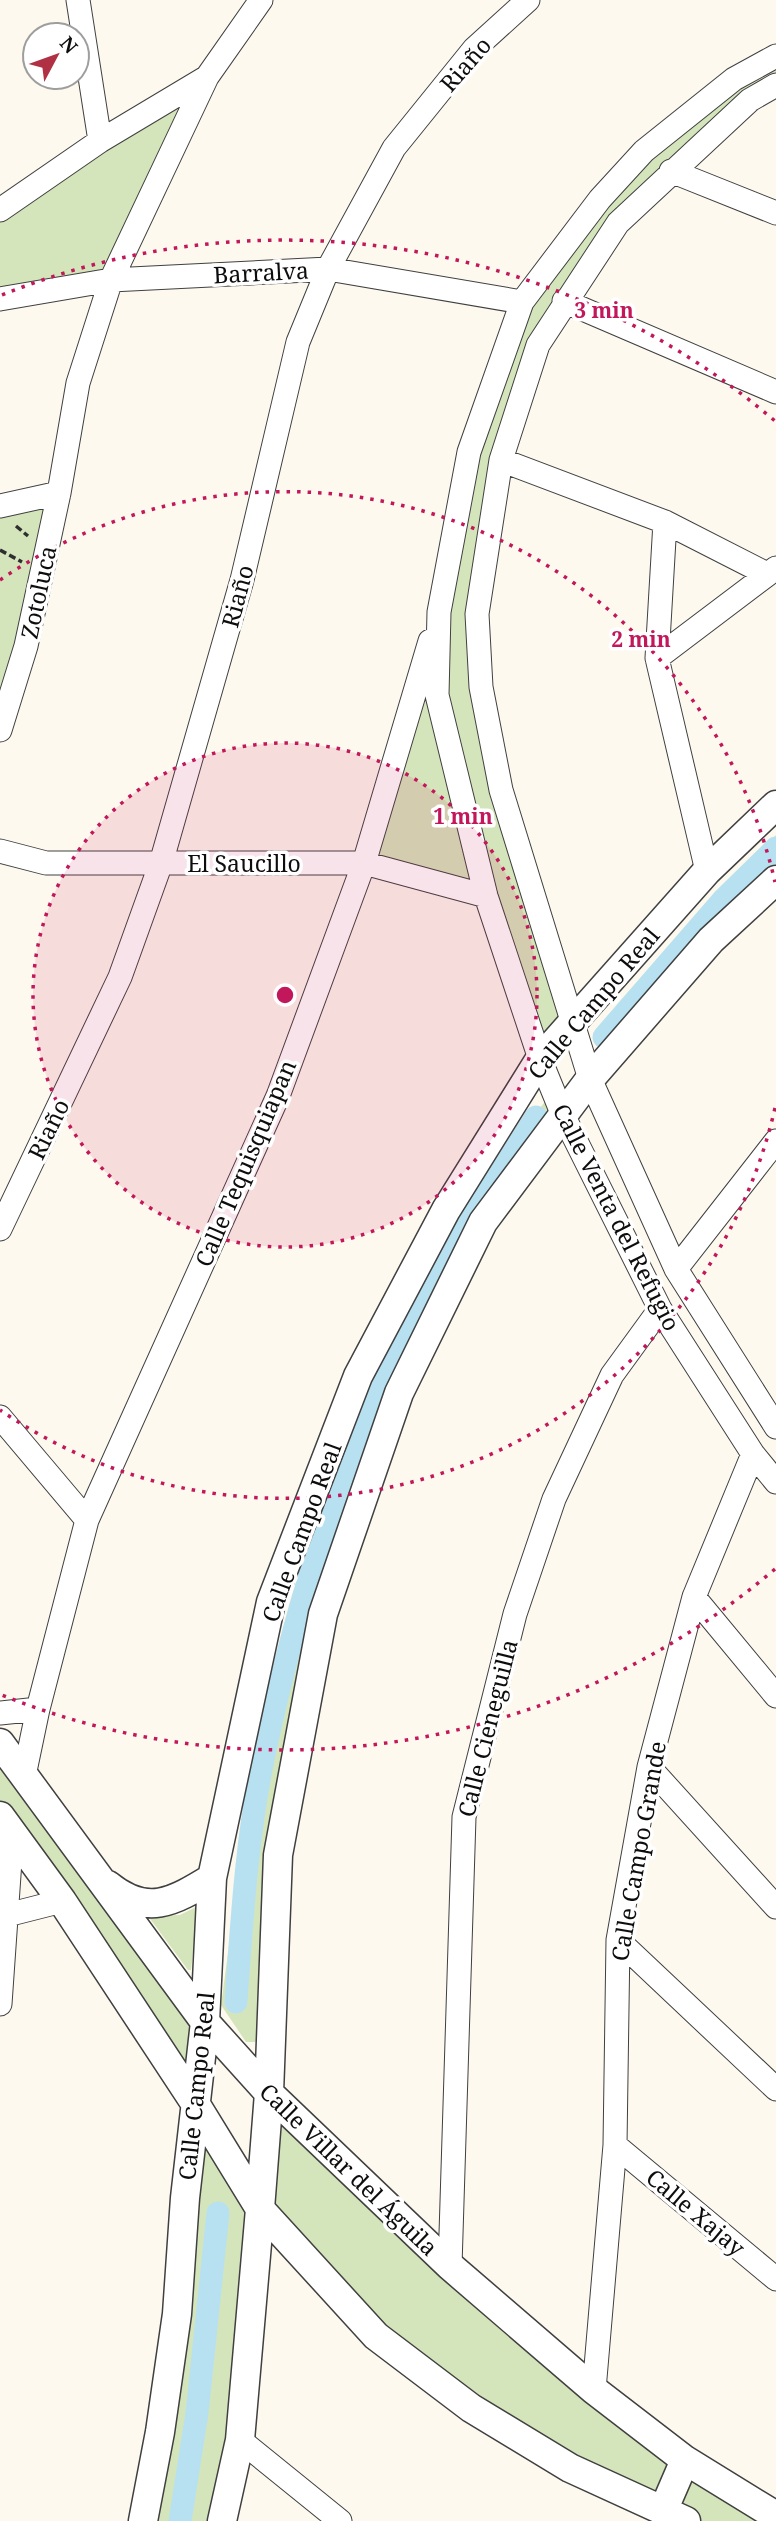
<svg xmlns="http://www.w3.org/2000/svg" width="776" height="2521" font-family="'Noto Serif',serif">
	<rect width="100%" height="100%" fill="#fdf9ee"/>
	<path fill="#d5e5bb" d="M 776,56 L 776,85 L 671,171 L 564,301 L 501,460 L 481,687 L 571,1021 L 540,1059 L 486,896 L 365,863 L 439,612 L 469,452 L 522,302 L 600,199 Z
		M 207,77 L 111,280 L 0,299 L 0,210 Z
		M 59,493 L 0,730 L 0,506 Z
		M 776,835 L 776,865 L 704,935 L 607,1046 L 601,1044 L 601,1032 Z
		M 544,1103 L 550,1105 L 480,1216 L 340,1547 L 262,2034 L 255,2042 L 246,2042 L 221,2005 L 258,1730 L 280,1641 L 304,1570 L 340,1470 L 426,1293 L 513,1141 Z
		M 0,1743 L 205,2022 L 195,2103 L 260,2208 L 269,2093 L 450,2266 L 776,2521 L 686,2521 L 471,2408 L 261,2210 L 222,2521 L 143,2521 L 195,2103 L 0,1816 Z
		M 198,1906 L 191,1970 L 188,1970 L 148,1916 L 180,1915 Z"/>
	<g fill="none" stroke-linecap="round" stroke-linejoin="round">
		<path stroke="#b7e1f0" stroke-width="23" d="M 604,1037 L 723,900 L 776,848
			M 236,2002 C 242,1918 247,1832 265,1750 C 286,1653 312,1558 347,1465 C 394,1341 464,1227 536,1117
			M 180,2521 L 197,2413 L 218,2213"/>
		<g stroke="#404040" stroke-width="25">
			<path id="minor" d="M 78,0 L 100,141
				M 776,56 L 734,79 L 644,151 L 600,199 L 522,302 L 469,452 L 439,612 L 437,695 L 486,896 L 540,1059 L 562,1113 L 660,1309 L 753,1454 L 776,1482
				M 776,85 L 750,100 L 618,223 L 538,345 L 501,460 L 477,614 L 481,687 L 501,790 L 590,1079 L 676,1269 L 776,1427
				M 671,171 L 776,213
				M 0,210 L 100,141 L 207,77
				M 0,299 L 111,280 L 328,269 L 522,302
				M 564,301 L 776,392
				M 501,460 L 665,522 L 767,574
				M 0,506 L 59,493
				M 665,522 L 657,658 L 707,871
				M 657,658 L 776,568
				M 0,730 L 26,646 L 59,493 L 78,383 L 111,280 L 207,77 L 261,0
				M 0,851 L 46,863 L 364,863 L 486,896
				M 0,1229 L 120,977 L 161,863 L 242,580 L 298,342 L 328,269 L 394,148 L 474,49 L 528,0
				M 676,1269 L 776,1141
				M 0,1417 L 87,1520
				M 694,1597 L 776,1696
				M 0,1713 L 38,1709
				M 649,1767 L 776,1907
				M 24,1776 L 38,1709 L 87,1520 L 278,1096 L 364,863 L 430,641
				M 7,1915 L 62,1901
				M 618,1940 L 776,2089
				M 0,2004 L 12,1832
				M 615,2145 L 776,2279
				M 450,2266 L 464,1817 L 515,1614 L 554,1499 L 612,1375 L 660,1309
				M 594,2390 L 615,2145 L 618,1940 L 649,1767 L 694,1597 L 753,1454
				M 240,2440 L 340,2521"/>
		</g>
		<g stroke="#404040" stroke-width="31">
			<path id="tertiary" d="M 0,1743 L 205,2022 L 269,2093 L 450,2266 L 594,2390 L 685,2460 L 776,2516
				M 0,1816 L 62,1901 L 195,2103 L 260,2209 L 376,2336 L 471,2408 L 570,2468 L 686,2521
				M 108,1885 C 147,1917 173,1902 212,1878
				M 663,2511 L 685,2460
				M 143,2521 L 160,2432 L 177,2314 L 185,2198 L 205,2022 L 212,1878 L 271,1602 L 358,1376 L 446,1210 L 540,1059 L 707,871 L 776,805
				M 222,2521 L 240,2440 L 260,2209 L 269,2093 L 278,1855 L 323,1614 L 399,1393 L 483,1222 L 590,1079 L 711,940 L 776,880"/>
		</g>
		<path stroke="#2f2f2f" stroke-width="3.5" stroke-dasharray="7 3.5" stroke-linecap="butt" d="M 16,526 L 28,536
			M 0,550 L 22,562"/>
		<use href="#minor" stroke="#fff" stroke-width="23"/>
		<use href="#tertiary" stroke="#fff" stroke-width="28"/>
	</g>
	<circle cx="285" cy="995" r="252" fill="#c2185b" fill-opacity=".12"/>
	<g fill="none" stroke="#c2185b" stroke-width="3.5" stroke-dasharray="3.5 7">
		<circle cx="285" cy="995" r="252"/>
		<path d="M775 1108A503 503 0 0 1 0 1410M0 580A503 503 0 0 1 775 882"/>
		<path d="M775 1569A755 755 0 0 1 2 1695M2 295A755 755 0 0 1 775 421"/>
	</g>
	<g text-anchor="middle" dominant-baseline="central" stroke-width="7" stroke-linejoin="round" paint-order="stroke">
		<g font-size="23" fill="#0d0d0d" stroke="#fff">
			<text transform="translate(465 64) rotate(-49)">Riaño</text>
			<text transform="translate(261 272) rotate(-3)">Barralva</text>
			<text transform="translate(38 592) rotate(-78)">Zotoluca</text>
			<text transform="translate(237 596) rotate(-75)">Riaño</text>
			<text x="244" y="863">El Saucillo</text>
			<text transform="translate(593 1003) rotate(-50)">Calle Campo Real</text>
			<text transform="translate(48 1129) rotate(-64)">Riaño</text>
			<text transform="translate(245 1163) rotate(-67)">Calle Tequisquiapan</text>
			<text transform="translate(617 1217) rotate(63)">Calle Venta del Refugio</text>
			<text transform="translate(301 1532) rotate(-70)">Calle Campo Real</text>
			<text transform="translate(487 1728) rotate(-76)">Calle Cieneguilla</text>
			<text transform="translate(638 1851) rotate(-80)">Calle Campo Grande</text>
			<text transform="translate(196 2086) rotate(-84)">Calle Campo Real</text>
			<text transform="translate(349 2169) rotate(44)">Calle Villar del Águila</text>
			<text transform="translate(696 2212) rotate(40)">Calle Xajay</text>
		</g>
	</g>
	<circle cx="285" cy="995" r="10" fill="#c2185b" stroke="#fff" stroke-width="3.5"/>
	<g font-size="21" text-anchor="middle" font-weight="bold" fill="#c2185b" stroke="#fff" stroke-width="7" stroke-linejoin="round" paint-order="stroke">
		<text x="604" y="318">3 min</text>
		<text x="641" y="647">2 min</text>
		<text x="463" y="824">1 min</text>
	</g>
	<g transform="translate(56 56) rotate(49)"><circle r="33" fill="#ffffff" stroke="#9e9e9e" stroke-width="2"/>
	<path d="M0-5L12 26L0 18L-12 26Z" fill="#b03144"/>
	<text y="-10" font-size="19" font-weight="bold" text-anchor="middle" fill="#0d0d0d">N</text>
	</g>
</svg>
